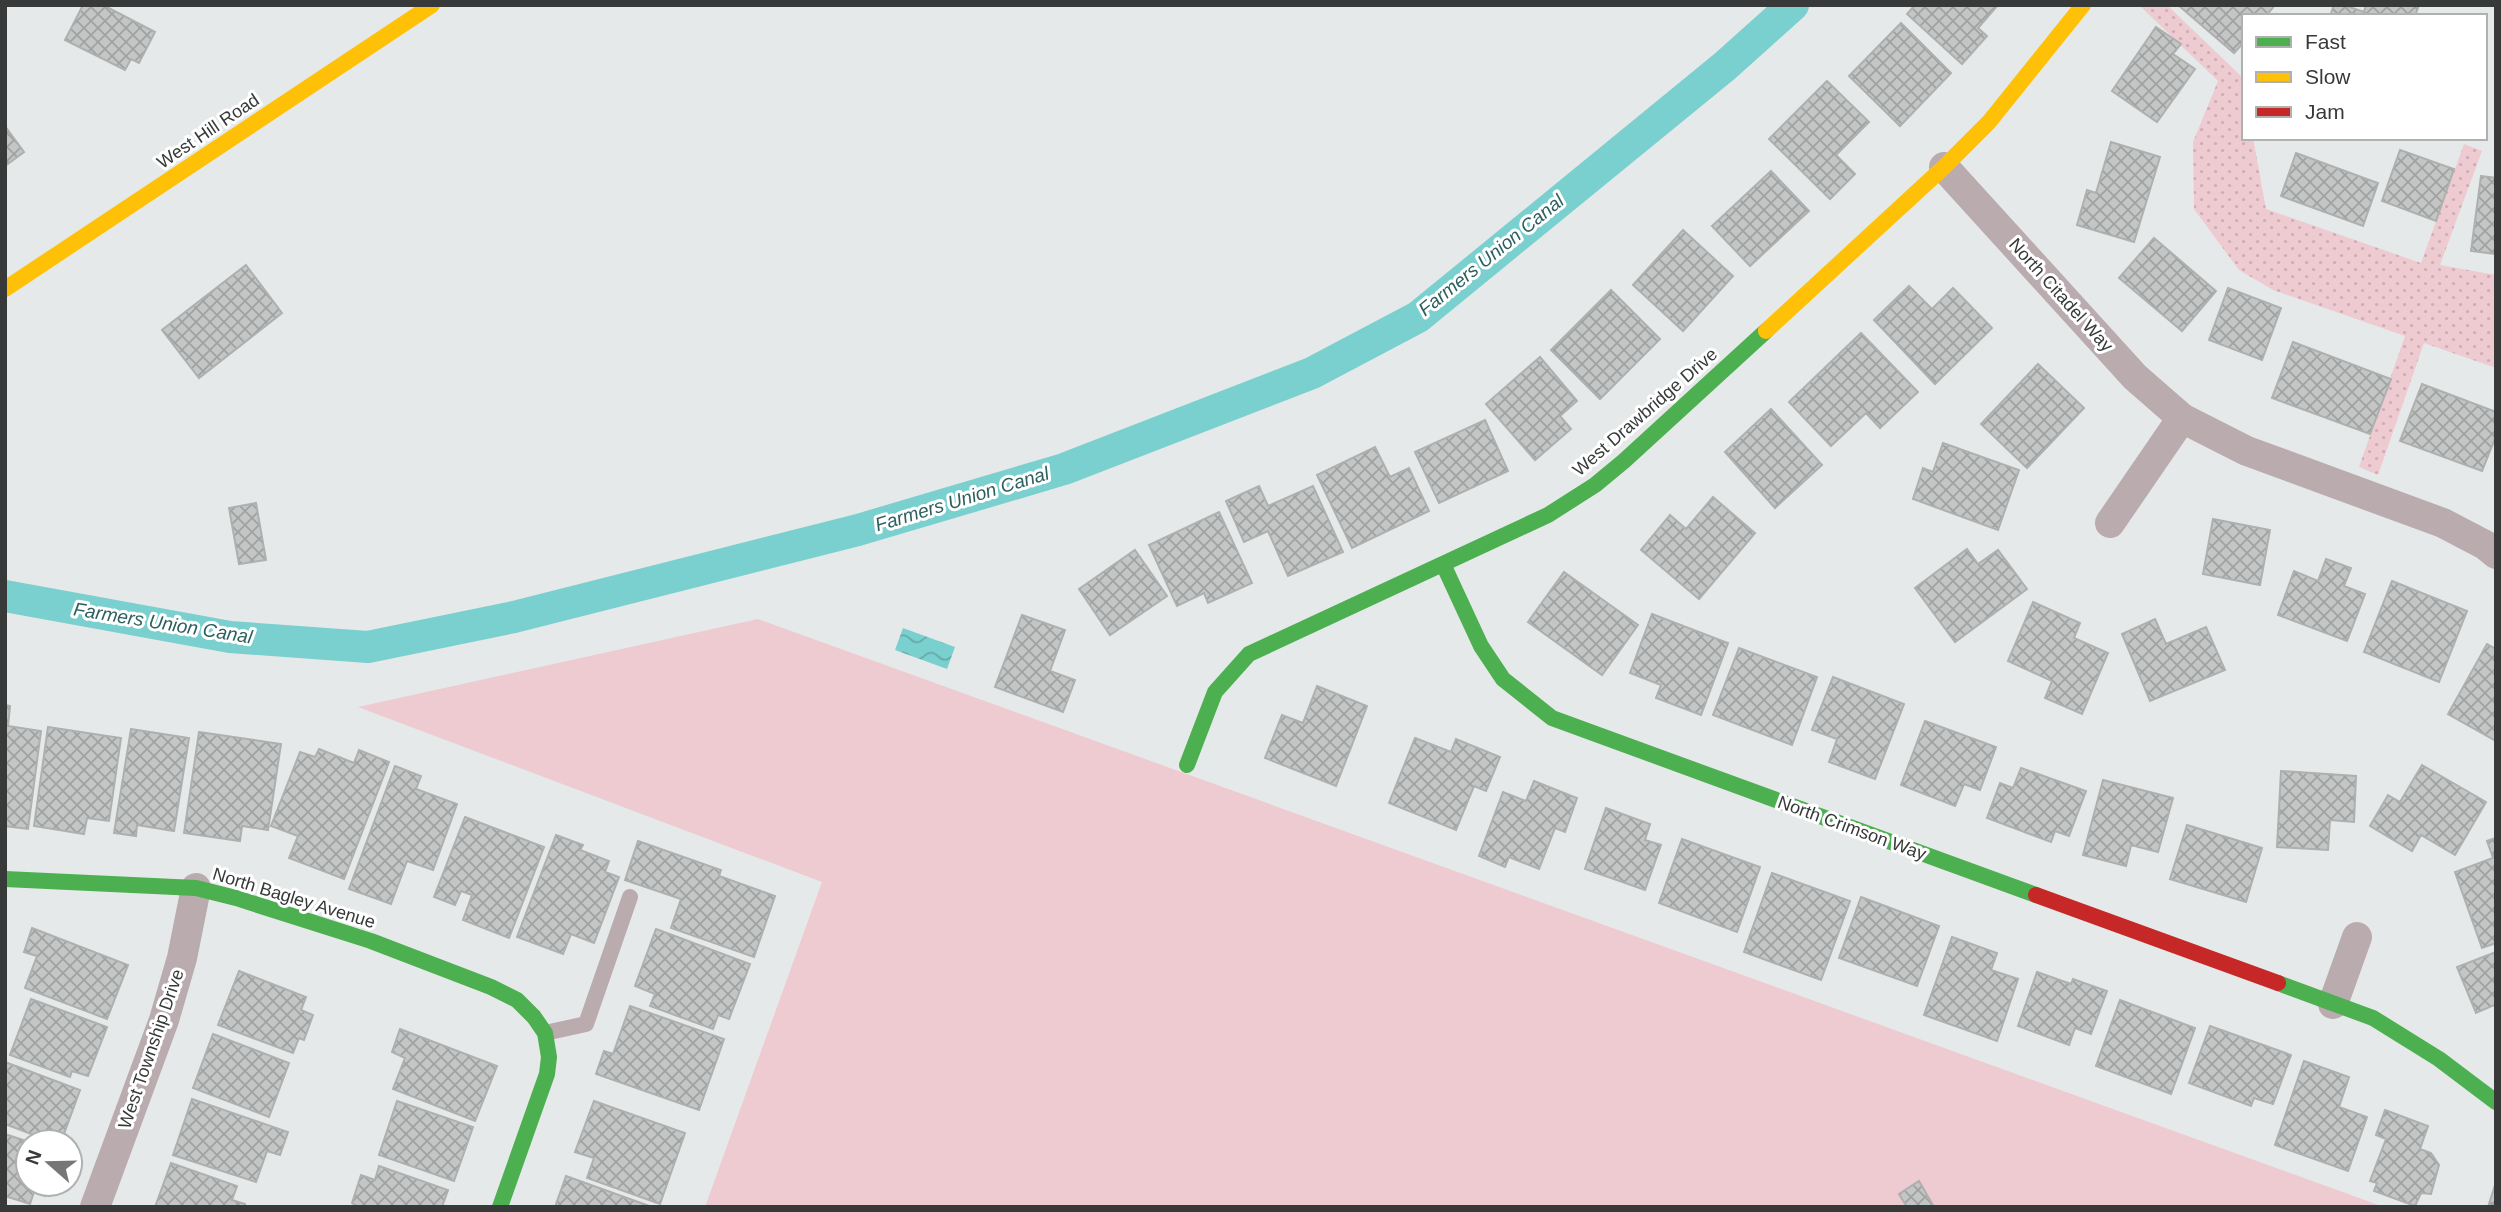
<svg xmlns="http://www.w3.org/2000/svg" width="2501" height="1212" font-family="Arial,sans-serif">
	<defs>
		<pattern id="park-dots" width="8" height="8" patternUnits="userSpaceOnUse" patternTransform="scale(1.75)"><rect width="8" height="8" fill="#eecad1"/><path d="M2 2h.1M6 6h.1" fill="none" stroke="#cdaeb4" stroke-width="1.8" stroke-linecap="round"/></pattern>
		<pattern id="water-waves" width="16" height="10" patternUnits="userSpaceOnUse" patternTransform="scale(1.75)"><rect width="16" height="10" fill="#7ad0ce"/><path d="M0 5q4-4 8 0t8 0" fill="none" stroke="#65aaa8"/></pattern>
		<pattern id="building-cross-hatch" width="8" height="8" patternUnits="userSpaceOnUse" patternTransform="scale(1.75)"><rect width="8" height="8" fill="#c4c6c6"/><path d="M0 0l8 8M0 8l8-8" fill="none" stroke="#a0a2a2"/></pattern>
	</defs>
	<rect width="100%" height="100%" fill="#e6e9e9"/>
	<path fill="#eecad1" d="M 758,619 L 2384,1207 L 705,1207 L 822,882 L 358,707 Z"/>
	<path fill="url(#park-dots)" d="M 2139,5 L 2167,5 L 2242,77 L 2244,138 L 2253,138 L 2266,209 L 2421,263 L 2464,144 L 2482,151 L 2440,265 L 2496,275 L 2496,368 L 2424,343 L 2378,475 L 2359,467 L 2405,336 L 2273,290 L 2239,270 L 2194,209 L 2193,142 L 2218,81 Z"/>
	<path fill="url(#water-waves)" d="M 903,628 L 955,647 L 947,669 L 895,650 Z"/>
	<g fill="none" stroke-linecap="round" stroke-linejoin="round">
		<path stroke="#7ad0ce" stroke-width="32" d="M 5,596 L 230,637 L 368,647 L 514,617 L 858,530 L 1064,469 L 1312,373 L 1418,317 L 1725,66 L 1793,5"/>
	</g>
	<path fill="url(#building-cross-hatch)" stroke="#aeb0b0" stroke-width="2" d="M 83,5 L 103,5 L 155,32 L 139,63 L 131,59 L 125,70 L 65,40 Z
		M 1915,5 L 1998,5 L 1978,28 L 1987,36 L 1962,64 L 1907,14 Z
		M 2178,5 L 2275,5 L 2266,16 L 2244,16 L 2244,42 L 2234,53 Z
		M 2334,5 L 2344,5 L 2364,12 L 2366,5 L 2419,5 L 2415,16 L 2330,16 Z
		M 1901,23 L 1951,73 L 1900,126 L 1849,76 Z
		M 2156,27 L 2181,44 L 2173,54 L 2195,69 L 2157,122 L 2112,91 Z
		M 1827,81 L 1869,122 L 1836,155 L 1855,174 L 1830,199 L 1769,139 Z
		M 5,126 L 24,152 L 5,166 Z
		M 2111,142 L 2160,157 L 2134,242 L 2077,225 L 2087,190 L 2096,193 Z
		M 2400,150 L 2454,169 L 2436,221 L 2382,201 Z
		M 2296,153 L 2378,183 L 2363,226 L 2281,196 Z
		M 1771,171 L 1809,211 L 1750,266 L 1712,226 Z
		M 2481,176 L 2496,178 L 2496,254 L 2471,251 Z
		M 1683,230 L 1733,276 L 1683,331 L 1633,285 Z
		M 2154,238 L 2216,291 L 2182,331 L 2119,278 Z
		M 246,265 L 282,313 L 199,378 L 162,330 Z
		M 1909,286 L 1932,309 L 1953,288 L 1992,328 L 1935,384 L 1874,320 Z
		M 2228,288 L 2281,308 L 2262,360 L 2209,340 Z
		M 1611,290 L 1660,339 L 1600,399 L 1551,350 Z
		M 1861,333 L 1918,392 L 1880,428 L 1866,413 L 1831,446 L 1789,402 Z
		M 2293,342 L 2391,379 L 2370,434 L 2272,398 Z
		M 1540,357 L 1577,401 L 1560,416 L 1571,429 L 1535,460 L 1486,404 Z
		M 2038,364 L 2084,408 L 2027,468 L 1981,424 Z
		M 2422,384 L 2496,412 L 2496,436 L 2482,471 L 2400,441 Z
		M 1771,409 L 1822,465 L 1775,508 L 1725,452 Z
		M 1485,420 L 1508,471 L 1439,503 L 1415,452 Z
		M 1943,443 L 2019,470 L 1998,530 L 1913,499 L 1923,468 L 1933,472 Z
		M 1375,447 L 1390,477 L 1409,468 L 1429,511 L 1352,548 L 1317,475 Z
		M 1259,486 L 1268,506 L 1313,486 L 1343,552 L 1288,576 L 1268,531 L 1244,542 L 1226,501 Z
		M 1713,497 L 1755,533 L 1699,599 L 1641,550 L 1670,515 L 1686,529 Z
		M 256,503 L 266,560 L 239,564 L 229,508 Z
		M 1219,512 L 1252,583 L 1208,603 L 1204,593 L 1177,606 L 1149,545 Z
		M 2213,519 L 2270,530 L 2260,585 L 2203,574 Z
		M 1967,549 L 1978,564 L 1998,550 L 2027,589 L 1955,642 L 1915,588 Z
		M 1135,550 L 1167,596 L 1110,635 L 1079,589 Z
		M 2326,559 L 2351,568 L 2344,586 L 2365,594 L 2347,641 L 2278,615 L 2294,571 L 2318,581 Z
		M 1564,572 L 1638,625 L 1602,675 L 1528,622 Z
		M 2392,581 L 2467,611 L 2439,682 L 2364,652 Z
		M 2033,602 L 2080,623 L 2074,638 L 2108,653 L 2082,714 L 2045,698 L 2052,681 L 2008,661 Z
		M 1652,614 L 1728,643 L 1701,715 L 1656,698 L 1661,685 L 1630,673 Z
		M 1022,615 L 1065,630 L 1050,671 L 1075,680 L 1063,712 L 995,687 Z
		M 2155,619 L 2166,644 L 2206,627 L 2225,670 L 2150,701 L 2122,634 Z
		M 2487,644 L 2496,649 L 2496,741 L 2448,714 Z
		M 1739,648 L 1817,677 L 1792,745 L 1713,715 Z
		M 1833,677 L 1904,704 L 1875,779 L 1829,762 L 1837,739 L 1812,730 Z
		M 1317,686 L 1367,706 L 1336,786 L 1265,758 L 1282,715 L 1303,723 Z
		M 5,705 L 10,706 L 8,726 L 41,731 L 28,829 L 5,826 Z
		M 1925,721 L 1996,747 L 1980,790 L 1964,784 L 1955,806 L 1901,785 Z
		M 48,727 L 121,738 L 109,821 L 87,818 L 84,834 L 34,826 Z
		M 131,729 L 189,738 L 174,831 L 137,825 L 136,836 L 114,833 Z
		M 199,732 L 281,744 L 268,830 L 242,826 L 240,841 L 184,833 Z
		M 1415,738 L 1451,752 L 1456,739 L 1500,757 L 1486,791 L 1474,786 L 1456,830 L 1389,803 Z
		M 319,749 L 354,763 L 359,750 L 389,762 L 344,879 L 289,858 L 298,836 L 271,826 L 300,752 L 315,757 Z
		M 2422,765 L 2486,802 L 2455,855 L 2421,835 L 2412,851 L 2370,826 L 2388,795 L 2400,802 Z
		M 395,766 L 421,776 L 416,789 L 457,804 L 433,870 L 407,861 L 391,904 L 349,889 Z
		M 2021,768 L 2086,791 L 2069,836 L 2055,831 L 2051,842 L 1987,818 L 2000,783 L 2013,788 Z
		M 2281,771 L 2356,776 L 2354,822 L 2330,820 L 2328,850 L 2277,847 Z
		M 2103,780 L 2173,798 L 2158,852 L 2131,845 L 2126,866 L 2083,855 Z
		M 1534,781 L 1577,798 L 1565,832 L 1555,828 L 1539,869 L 1509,857 L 1505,867 L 1479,856 L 1503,792 L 1526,801 Z
		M 1606,808 L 1650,824 L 1645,840 L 1661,845 L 1645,890 L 1585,869 Z
		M 465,817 L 544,847 L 509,938 L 463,920 L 472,895 L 461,891 L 455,905 L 434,897 Z
		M 2187,825 L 2262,848 L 2246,902 L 2170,879 Z
		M 556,835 L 583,845 L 580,850 L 609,861 L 605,872 L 619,877 L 594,943 L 571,934 L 563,954 L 517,937 Z
		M 2496,838 L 2496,943 L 2482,948 L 2455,872 L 2493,858 L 2487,841 Z
		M 1682,839 L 1760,867 L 1737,932 L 1659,903 Z
		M 638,841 L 721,870 L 719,876 L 775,896 L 754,957 L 671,928 L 681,899 L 625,880 Z
		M 1772,873 L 1850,901 L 1821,980 L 1744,952 Z
		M 1861,897 L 1939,926 L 1917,986 L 1839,958 Z
		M 32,928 L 128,965 L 107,1019 L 25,988 L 37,956 L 24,952 Z
		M 656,929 L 750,964 L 729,1019 L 718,1015 L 713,1029 L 650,1006 L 655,994 L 635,986 Z
		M 1952,937 L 1997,953 L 1991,970 L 2018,979 L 1997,1041 L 1924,1015 Z
		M 2496,952 L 2496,1010 L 2494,1005 L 2476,1013 L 2457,967 Z
		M 239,971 L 306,997 L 301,1010 L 313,1015 L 304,1040 L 299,1038 L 293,1053 L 218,1025 Z
		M 2037,972 L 2071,984 L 2073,979 L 2107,991 L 2091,1034 L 2075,1028 L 2069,1045 L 2018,1026 Z
		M 31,999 L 107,1027 L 88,1076 L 72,1071 L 70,1077 L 10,1055 Z
		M 2120,1000 L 2195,1028 L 2171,1094 L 2096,1066 Z
		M 630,1006 L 724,1039 L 699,1110 L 596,1074 L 604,1051 L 613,1054 Z
		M 2210,1026 L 2291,1055 L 2273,1104 L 2254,1098 L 2251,1106 L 2189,1083 Z
		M 400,1029 L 497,1066 L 475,1121 L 393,1089 L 405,1058 L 392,1052 Z
		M 213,1034 L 289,1063 L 269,1117 L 193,1088 Z
		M 2304,1061 L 2349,1077 L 2339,1107 L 2367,1117 L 2348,1171 L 2275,1145 Z
		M 5,1062 L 80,1090 L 61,1142 L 52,1142 L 5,1124 Z
		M 192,1099 L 288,1132 L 280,1155 L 267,1151 L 256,1182 L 173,1155 Z
		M 397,1101 L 473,1127 L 454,1181 L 379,1155 Z
		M 594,1101 L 685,1133 L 660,1204 L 587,1178 L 594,1158 L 575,1152 Z
		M 2385,1110 L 2428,1126 L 2420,1149 L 2431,1153 L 2439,1165 L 2431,1194 L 2421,1193 L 2415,1206 L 2374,1191 L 2377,1183 L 2370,1181 L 2386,1139 L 2376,1135 Z
		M 5,1134 L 29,1142 L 28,1184 L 49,1184 L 45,1196 L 34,1192 L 30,1204 L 5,1196 Z
		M 171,1163 L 237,1186 L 232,1200 L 245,1204 L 245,1207 L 155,1207 Z
		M 379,1166 L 448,1190 L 442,1207 L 359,1207 L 352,1203 L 361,1175 L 375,1180 Z
		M 566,1176 L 652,1207 L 555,1207 Z
		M 1919,1181 L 1934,1207 L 1907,1207 L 1899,1194 Z
		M 2495,1185 L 2496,1207 L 2488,1207 Z"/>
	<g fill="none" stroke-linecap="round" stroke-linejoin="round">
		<path stroke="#b9abae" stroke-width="16" d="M 545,1033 L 586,1024 L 630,897"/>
		<path stroke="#b9abae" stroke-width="30" d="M 1944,167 L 2135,377 L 2182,418 L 2247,451 L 2443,523 L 2485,545 L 2496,554
			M 2110,523 L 2182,418
			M 2333,1004 L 2357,937
			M 95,1207 L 164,1020 L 182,958 L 196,888"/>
		<path stroke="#4caf50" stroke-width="16" d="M 1443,564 L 1481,646 L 1503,679 L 1552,718 L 2036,895
			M 1187,765 L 1215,692 L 1249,654 L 1548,515 L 1595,485 L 1624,461 L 1766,331
			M 5,879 L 196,888 L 236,898 L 371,941 L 491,987 L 517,1000 L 534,1017 L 545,1033 L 549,1057 L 547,1074 L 500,1207
			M 2278,983 L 2373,1018 L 2439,1059 L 2496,1102"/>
		<path stroke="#ffc107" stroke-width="16" d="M 5,289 L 432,5
			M 1766,331 L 1944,167 L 1989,122 L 2083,5"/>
		<path stroke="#c62828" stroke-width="16" d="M 2036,895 L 2278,983"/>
	</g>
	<g text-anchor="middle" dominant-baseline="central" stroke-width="6" stroke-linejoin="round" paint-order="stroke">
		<g font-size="18" fill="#383a3a" stroke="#fff">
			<text transform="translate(208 131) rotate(-34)">West Hill Road</text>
			<text transform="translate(2061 295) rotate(48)">North Citadel Way</text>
			<text transform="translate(1645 412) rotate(-41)">West Drawbridge Drive</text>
			<text transform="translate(1852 828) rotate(20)">North Crimson Way</text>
			<text transform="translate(294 898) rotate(17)">North Bagley Avenue</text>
			<text transform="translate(151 1049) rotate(-71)">West Township Drive</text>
		</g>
		<g font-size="19" font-style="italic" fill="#2c5f5d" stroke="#fff">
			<text transform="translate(1491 255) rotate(-39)">Farmers Union Canal</text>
			<text transform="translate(962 499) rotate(-17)">Farmers Union Canal</text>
			<text transform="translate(163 623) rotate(9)">Farmers Union Canal</text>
		</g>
	</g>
	<rect width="2501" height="1212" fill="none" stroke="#383a3a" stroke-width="14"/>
	<rect x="2242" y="14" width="245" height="126" fill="#ffffff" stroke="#afb0b0" stroke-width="2"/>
	<rect x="2256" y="37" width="35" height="10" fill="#4caf50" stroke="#afb0b0" stroke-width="2"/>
	<text x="2305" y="49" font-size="21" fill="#383a3a">Fast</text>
	<rect x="2256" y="72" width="35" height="10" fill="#ffc107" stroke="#afb0b0" stroke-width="2"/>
	<text x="2305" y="84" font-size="21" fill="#383a3a">Slow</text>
	<rect x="2256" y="107" width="35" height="10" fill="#c62828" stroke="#afb0b0" stroke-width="2"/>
	<text x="2305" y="119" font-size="21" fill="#383a3a">Jam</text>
	<g transform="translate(49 1163) rotate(290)"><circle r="33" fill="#ffffff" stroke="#afb0b0" stroke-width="2"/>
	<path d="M0-5L12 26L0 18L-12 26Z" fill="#757777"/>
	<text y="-10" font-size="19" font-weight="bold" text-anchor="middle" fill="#383a3a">N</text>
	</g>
</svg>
